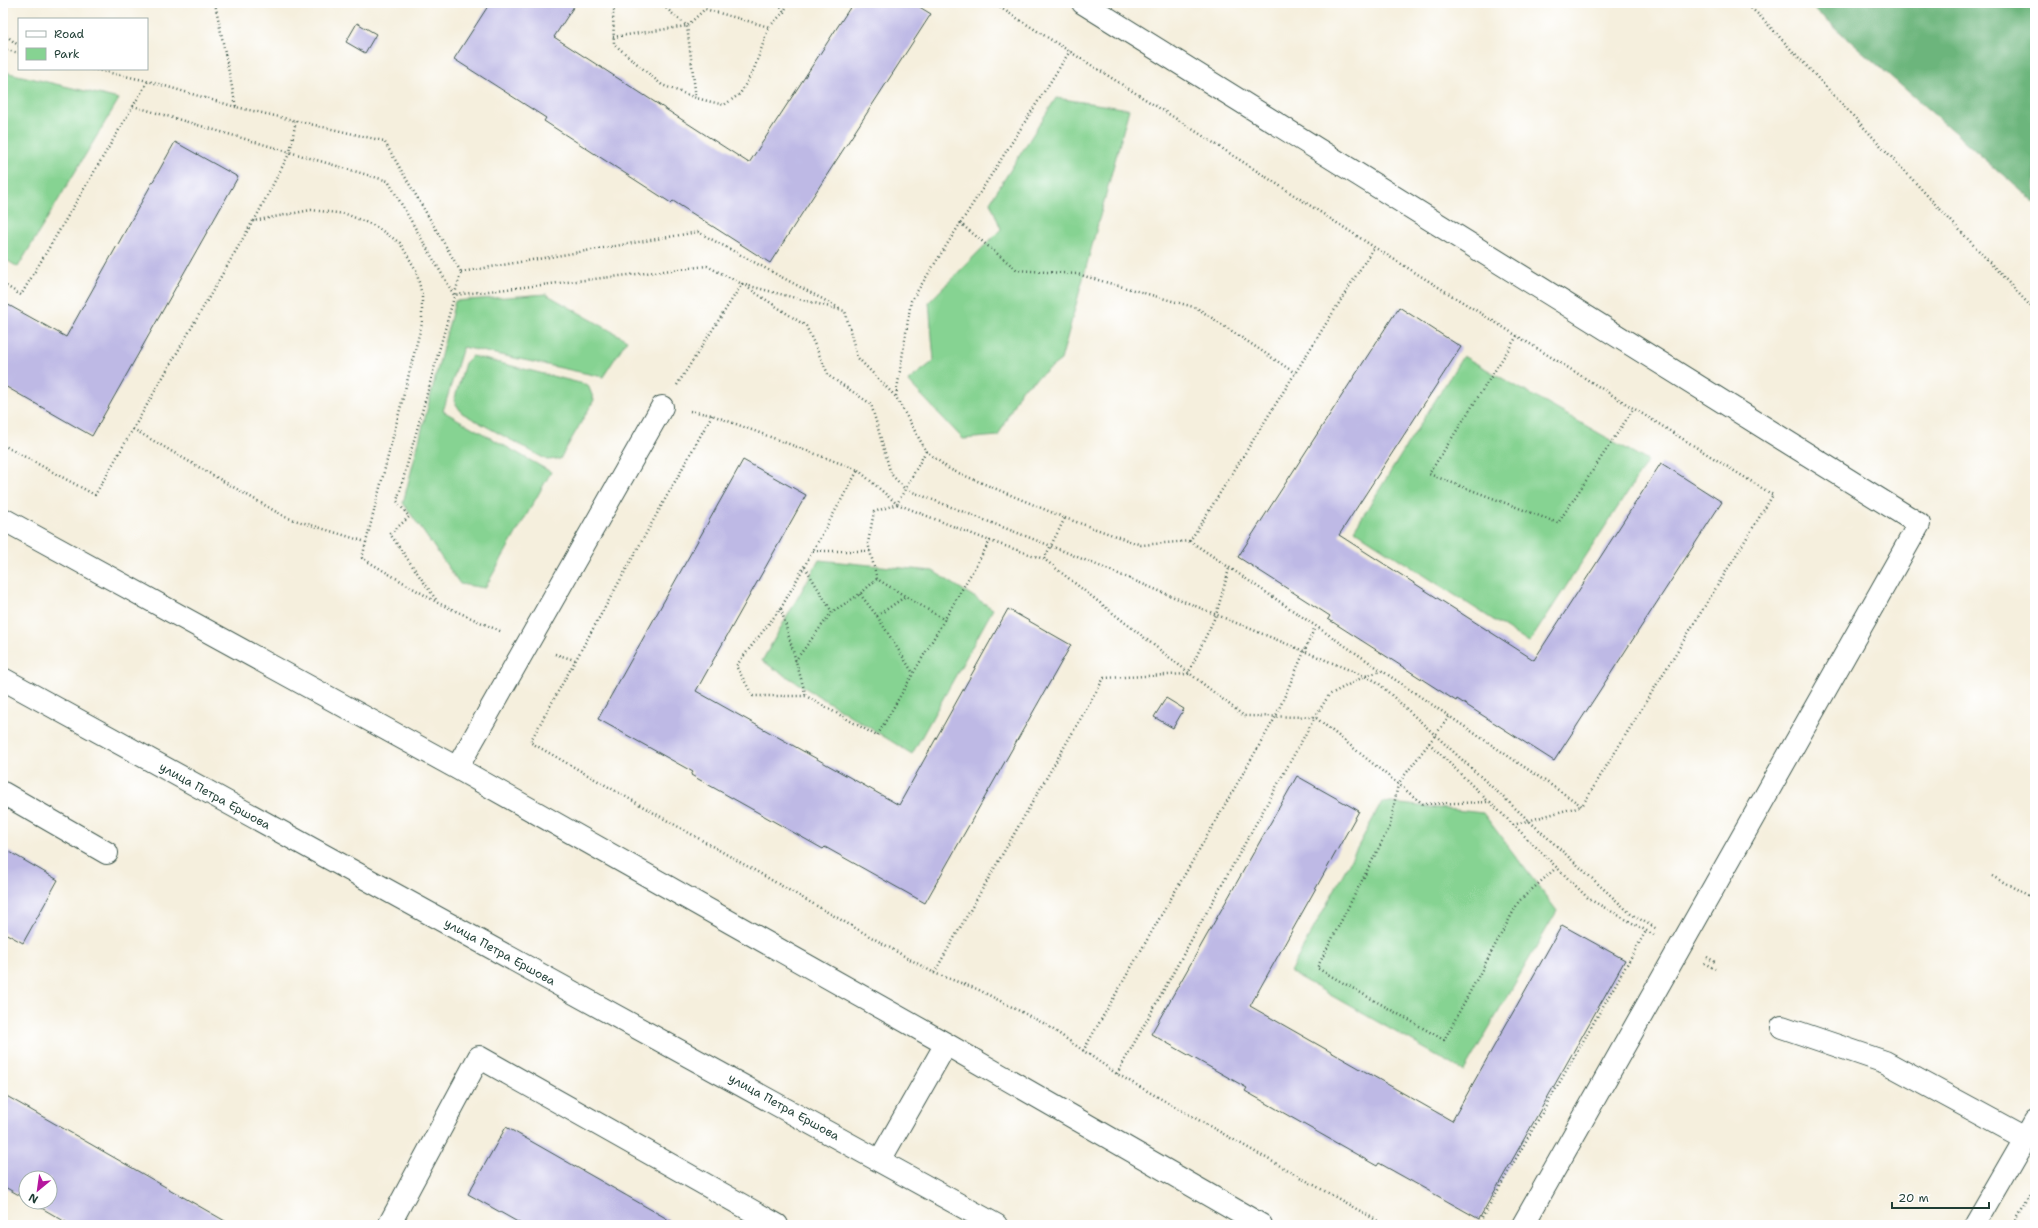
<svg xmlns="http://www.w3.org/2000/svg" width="2038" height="1228" font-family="'Shantell Sans',sans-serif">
	<rect width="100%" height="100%" fill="#fff"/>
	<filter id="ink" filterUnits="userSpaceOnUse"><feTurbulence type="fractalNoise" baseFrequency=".025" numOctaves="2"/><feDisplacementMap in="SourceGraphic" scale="8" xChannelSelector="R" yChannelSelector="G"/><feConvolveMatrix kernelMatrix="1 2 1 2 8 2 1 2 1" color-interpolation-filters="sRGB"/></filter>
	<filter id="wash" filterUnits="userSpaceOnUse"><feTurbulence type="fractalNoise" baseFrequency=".012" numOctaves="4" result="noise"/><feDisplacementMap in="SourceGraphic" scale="16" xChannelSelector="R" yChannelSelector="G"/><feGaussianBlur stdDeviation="0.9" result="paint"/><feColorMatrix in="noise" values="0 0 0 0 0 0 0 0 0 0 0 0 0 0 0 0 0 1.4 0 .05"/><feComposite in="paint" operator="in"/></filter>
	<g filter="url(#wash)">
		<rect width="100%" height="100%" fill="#f5efdd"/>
		<path fill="#86d392" stroke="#528863" d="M 5,72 L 119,99 L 18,267 L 3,258 L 3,76 Z
			M 1056,98 L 1129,109 L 1061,360 L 1021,390 L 998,436 L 963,439 L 908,381 L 934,361 L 929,302 L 1001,229 L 990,202 Z
			M 546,294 L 627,340 L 603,377 L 463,347 L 443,411 L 551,472 L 485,588 L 460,584 L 403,503 L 455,301 Z
			M 472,356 L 588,385 L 594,400 L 560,459 L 547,460 L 462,413 L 454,401 L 465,363 Z
			M 1463,356 L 1648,461 L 1529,643 L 1354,530 Z
			M 819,560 L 933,571 L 993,609 L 912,754 L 762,661 Z
			M 1382,802 L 1483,813 L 1557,911 L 1464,1071 L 1290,972 Z"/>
		<path fill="#6cb57c" stroke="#467958" d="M 1807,3 L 2035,3 L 2035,203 Z"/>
		<g id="blocks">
			<path fill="#beb9e5" d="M 490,3 L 576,3 L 554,37 L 749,163 L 853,3 L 913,3 L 931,14 L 770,263 L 673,201 L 671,203 L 544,121 L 546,118 L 454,59 Z
				M 357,23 L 376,34 L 365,53 L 346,42 Z
				M 175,142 L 238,177 L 92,436 L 3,385 L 3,302 L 66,337 Z
				M 1399,307 L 1461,347 L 1339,535 L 1534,660 L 1661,463 L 1722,502 L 1554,761 L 1457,699 L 1456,701 L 1328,619 L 1330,616 L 1238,557 Z
				M 743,460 L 806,495 L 696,691 L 728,709 L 899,805 L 1008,609 L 1071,645 L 925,903 L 825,847 L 823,849 L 691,775 L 693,772 L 598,719 Z
				M 1166,698 L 1184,709 L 1173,728 L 1154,717 Z
				M 1297,776 L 1359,811 L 1250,1006 L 1452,1121 L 1562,925 L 1625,960 L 1479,1219 L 1379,1163 L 1377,1166 L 1245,1091 L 1247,1088 L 1151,1034 Z
				M 3,848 L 58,880 L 23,943 L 3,932 Z
				M 3,1094 L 232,1225 L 71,1225 L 31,1202 L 50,1202 L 50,1178 L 26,1178 L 26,1199 L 3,1186 Z
				M 506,1127 L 678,1225 L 523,1225 L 468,1194 Z"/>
		</g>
	</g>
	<g filter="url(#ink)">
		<use href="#blocks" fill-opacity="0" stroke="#3f584d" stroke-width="1"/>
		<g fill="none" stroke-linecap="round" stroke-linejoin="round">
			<g stroke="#3f584d" stroke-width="24">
				<path id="minor" d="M 1083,3 L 1919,524 L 1523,1225
					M 3,519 L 457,768 L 946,1044 L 1261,1225
					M 3,679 L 996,1225
					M 457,768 L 662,407
					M 3,793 L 107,853
					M 1782,1027 L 1885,1062 L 2025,1138
					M 880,1160 L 946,1044
					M 389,1225 L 479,1057 L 777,1225
					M 1975,1225 L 2035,1121"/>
			</g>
			<path stroke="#3f584d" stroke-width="2.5" stroke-dasharray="1 3" stroke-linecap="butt" d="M 215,3 L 236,107 L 384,141 L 461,272 L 397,501 L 409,517 L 390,534 L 437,601
				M 618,3 L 613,12 L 614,44 L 662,85 L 696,98 L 724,105 L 740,94 L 754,69 L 769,27 L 784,12 L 788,3
				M 660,3 L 687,26 L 696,98
				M 779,3 L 784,12
				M 993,3 L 1186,125 L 1374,247 L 1773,495 L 1582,806 L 1190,541 L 1374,247
				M 1745,3 L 1759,15 L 2035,311
				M 3,33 L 19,46
				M 613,37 L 687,26 L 705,9 L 769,27
				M 3,49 L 19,53
				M 92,69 L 148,81 L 236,107
				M 133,106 L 388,181 L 454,295 L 707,266 L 742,284 L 806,326 L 829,376 L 871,404 L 891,474 L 905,489 L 1051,546 L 1376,681 L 1631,914 L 1657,929
				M 254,221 L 290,152 L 296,120
				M 960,223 L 1017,270 L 1077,274 L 1197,308 L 1295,373
				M 461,272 L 698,232 L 841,309
				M 3,284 L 21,295 L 148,81
				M 1517,336 L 1429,474 L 1558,523 L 1634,408
				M 677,385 L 742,284 L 845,311 L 857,357 L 896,397 L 926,451 L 897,504 L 874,512 L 868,543 L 877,579 L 945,620
				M 896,396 L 911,301 L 1070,51
				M 690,411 L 712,415 L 858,470 L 781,608 L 736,666 L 753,696 L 806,696 L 877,736 L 990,541 L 1044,559 L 1244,716 L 1315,717 L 1423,804 L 1490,802 L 1589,899 L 1654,935
				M 712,415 L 530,742 L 934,973 L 1104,678 L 1188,674 L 1216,615 L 1229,569
				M 133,429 L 285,517 L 366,542
				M 3,445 L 95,495 L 253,221 L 311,210 L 346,214 L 375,226 L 400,243 L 416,270 L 422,295 L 422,323 L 362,558 L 438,603 L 502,632
				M 926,451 L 949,469 L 1065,518 L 1044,559
				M 858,470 L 897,504 L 990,541
				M 1065,518 L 1141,545 L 1190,541
				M 813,551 L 871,551
				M 805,567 L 832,612
				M 860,594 L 877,616 L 913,673
				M 781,609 L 806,696
				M 877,616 L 906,596
				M 555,654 L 575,660
				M 795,661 L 832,612 L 860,594 L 877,579
				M 1449,717 L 1398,784 L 1390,826 L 1317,968 L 1444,1040 L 1519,901 L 1556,868
				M 1429,743 L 1489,802
				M 1513,825 L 1581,806
				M 1992,876 L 2035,899
				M 1707,957 L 1715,962
				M 1704,963 L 1715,969
				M 934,973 L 977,989 L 1045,1024 L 1117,1074 L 1385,1225
				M 1083,1051 L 1275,718 L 1315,627
				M 1117,1074 L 1315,717 L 1329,695 L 1365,676 L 1381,671
				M 1478,1225 L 1646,931
				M 2014,1225 L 2035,1188"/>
			<use href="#minor" stroke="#fff" stroke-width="22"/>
		</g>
	</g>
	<g text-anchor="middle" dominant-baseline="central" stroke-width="3" stroke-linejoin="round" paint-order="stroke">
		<g font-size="12" fill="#1f3d34" stroke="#fff">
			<text transform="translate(215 796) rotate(29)">улица Петра Ершова</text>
			<text transform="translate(500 952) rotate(29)">улица Петра Ершова</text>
			<text transform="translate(784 1107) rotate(29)">улица Петра Ершова</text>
		</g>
	</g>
	<rect width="2038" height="1228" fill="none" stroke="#fff" stroke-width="16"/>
	<rect x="18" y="18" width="130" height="52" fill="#ffffff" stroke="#a5b1ae"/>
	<rect x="26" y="31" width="20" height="6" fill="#ffffff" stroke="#a5b1ae"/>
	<text x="54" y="38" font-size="12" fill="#1f3d34">Road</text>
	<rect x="26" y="48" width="20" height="12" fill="#86d392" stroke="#a5b1ae"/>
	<text x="54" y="58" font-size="12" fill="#1f3d34">Park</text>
	<g transform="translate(38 1190) rotate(209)"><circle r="19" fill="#ffffff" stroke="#a5b1ae"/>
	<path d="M0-3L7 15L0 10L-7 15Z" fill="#b5179e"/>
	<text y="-6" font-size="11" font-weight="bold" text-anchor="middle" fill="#1f3d34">N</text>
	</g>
	<path d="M1892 1202v6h97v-6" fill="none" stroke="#1f3d34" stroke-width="2"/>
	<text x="1898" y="1202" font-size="12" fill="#1f3d34" stroke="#ffffff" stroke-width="3" paint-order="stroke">20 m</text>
</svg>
